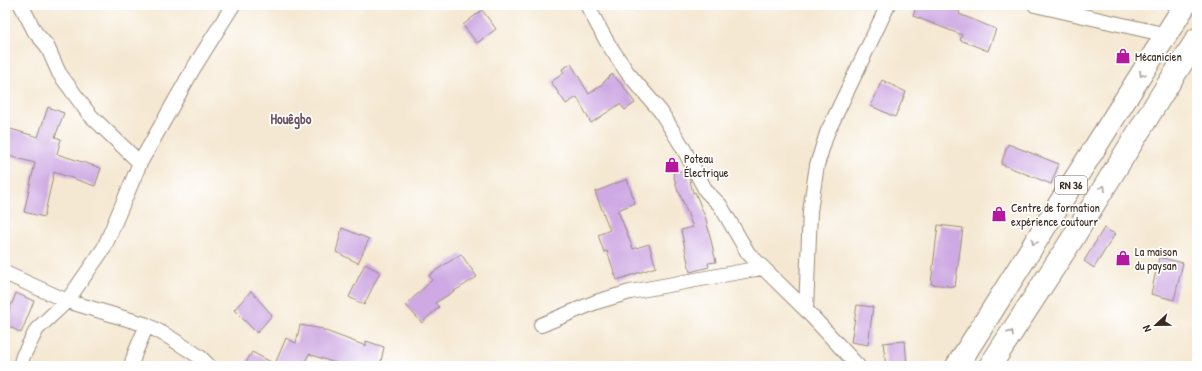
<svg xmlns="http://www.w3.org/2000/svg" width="1202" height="371" font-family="'Patrick Hand',sans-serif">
	<rect width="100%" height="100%" fill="#fff"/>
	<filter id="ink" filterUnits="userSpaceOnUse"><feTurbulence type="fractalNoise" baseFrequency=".025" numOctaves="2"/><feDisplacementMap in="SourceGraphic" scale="8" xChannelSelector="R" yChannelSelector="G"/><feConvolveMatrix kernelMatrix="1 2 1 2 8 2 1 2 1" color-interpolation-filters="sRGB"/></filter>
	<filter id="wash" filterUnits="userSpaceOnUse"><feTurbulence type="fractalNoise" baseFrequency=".012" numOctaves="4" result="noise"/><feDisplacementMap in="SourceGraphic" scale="16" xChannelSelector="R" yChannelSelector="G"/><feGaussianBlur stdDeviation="0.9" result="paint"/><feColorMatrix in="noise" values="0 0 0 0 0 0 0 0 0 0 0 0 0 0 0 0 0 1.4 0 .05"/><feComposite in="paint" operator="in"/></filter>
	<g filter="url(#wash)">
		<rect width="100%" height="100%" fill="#f5e8d2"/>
		<g id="blocks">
			<path fill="#cea9e3" d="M 917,5 L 942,5 L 960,12 L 959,14 L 996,29 L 988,51 L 960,40 L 962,35 L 913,16 Z
				M 482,10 L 496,29 L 477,43 L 463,25 Z
				M 571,64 L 589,94 L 600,86 L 612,74 L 623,86 L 635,103 L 625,110 L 620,104 L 591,123 L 577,97 L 566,104 L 551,82 L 564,73 L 562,69 Z
				M 882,80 L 906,92 L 895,117 L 871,106 Z
				M 48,107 L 64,113 L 55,137 L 61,139 L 57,154 L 101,168 L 95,186 L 54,172 L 44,217 L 24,212 L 35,163 L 5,155 L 5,134 L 7,128 L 38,137 Z
				M 1008,144 L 1059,164 L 1051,184 L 1001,164 Z
				M 685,170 L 689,176 L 693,193 L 695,192 L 706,219 L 716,262 L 708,263 L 709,267 L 690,272 L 681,230 L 693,227 L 679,192 L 678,192 L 673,173 Z
				M 627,179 L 635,203 L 618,210 L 633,249 L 649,244 L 656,267 L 617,280 L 607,251 L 604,252 L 598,235 L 610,230 L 595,192 Z
				M 938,225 L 963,228 L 955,287 L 931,284 Z
				M 342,228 L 369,239 L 358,263 L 336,252 Z
				M 1104,228 L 1115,234 L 1094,268 L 1084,261 Z
				M 461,254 L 477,277 L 435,303 L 439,307 L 422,323 L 406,305 L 432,280 L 429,275 Z
				M 1159,257 L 1183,263 L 1174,300 L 1151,294 Z
				M 365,264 L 380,272 L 364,305 L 349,297 Z
				M 251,291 L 272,315 L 257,333 L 234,310 Z
				M 16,293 L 34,301 L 21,333 L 5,324 L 5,321 Z
				M 857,305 L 873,307 L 868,345 L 851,342 Z
				M 300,325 L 323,329 L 323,330 L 366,346 L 366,341 L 384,347 L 380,366 L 344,366 L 309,354 L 303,366 L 244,366 L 252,352 L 275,364 L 286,338 L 296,343 Z
				M 905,341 L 907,366 L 886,366 L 883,343 Z"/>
		</g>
	</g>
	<g filter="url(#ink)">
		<use href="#blocks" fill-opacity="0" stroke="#988978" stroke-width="1"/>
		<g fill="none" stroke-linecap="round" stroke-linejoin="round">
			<g stroke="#988978" stroke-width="16">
				<path id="street" d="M 21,5 L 35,32 L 47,46 L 59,73 L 89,114 L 140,163
					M 587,5 L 607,42 L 627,72 L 661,112 L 682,146 L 706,191 L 720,205 L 748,253 L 806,310 L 858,366
					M 1035,5 L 1167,35
					M 5,273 L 67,301 L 147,325 L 169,337 L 200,357 L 209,366
					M 806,310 L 810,211 L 817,165 L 827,133 L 888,5
					M 541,325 L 596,302 L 630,292 L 761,268
					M 20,366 L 23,356 L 37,329 L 67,301 L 104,248 L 140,163 L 193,69 L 233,5
					M 131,366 L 135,353 L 147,325"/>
			</g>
			<g stroke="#988978" stroke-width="24">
				<path id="primary" d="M 957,366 L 1185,5
					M 990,366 L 1071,241 L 1162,94 L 1197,39"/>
			</g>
			<use href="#street" stroke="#fff" stroke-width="14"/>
			<use href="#primary" stroke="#fff" stroke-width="22"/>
		</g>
		<defs><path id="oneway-chevron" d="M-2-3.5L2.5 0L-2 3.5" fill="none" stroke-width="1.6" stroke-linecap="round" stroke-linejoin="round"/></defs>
		<g stroke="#a79f9a">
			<use href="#oneway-chevron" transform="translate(1142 74) rotate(122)"/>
			<use href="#oneway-chevron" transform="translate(1103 188) rotate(-59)"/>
			<use href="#oneway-chevron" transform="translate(1034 242) rotate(122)"/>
			<use href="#oneway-chevron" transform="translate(1011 333) rotate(-57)"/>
		</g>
	</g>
	<defs>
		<g id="shop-bare" transform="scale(1.2)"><path d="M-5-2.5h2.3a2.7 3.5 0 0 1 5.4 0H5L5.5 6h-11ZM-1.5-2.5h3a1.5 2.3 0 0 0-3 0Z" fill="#b5179e" stroke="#fff" stroke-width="2.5" paint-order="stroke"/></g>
	</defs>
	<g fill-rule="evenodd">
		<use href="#shop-bare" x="1123" y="56"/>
		<use href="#shop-bare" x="672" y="165"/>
		<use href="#shop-bare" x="999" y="214"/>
		<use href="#shop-bare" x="1123" y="258"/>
	</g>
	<g text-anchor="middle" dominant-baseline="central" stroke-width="3.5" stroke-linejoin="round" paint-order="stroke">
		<rect fill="#fff" stroke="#766a62" stroke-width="1" x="1055" y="176" width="32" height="18" rx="3"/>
		<g font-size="11" font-weight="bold" fill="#3b2a1e">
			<text x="1071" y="185">RN 36</text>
		</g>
		<g font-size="12" fill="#3b2a1e" stroke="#fff" text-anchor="start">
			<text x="1135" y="56">Mécanicien</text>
			<text x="684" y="158">Poteau<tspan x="684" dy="14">Électrique</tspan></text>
			<text x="1011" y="207">Centre de formation<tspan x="1011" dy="14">expérience coutourr</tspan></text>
			<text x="1135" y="251">La maison<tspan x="1135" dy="14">du paysan</tspan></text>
		</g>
		<g font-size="14" font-weight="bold" fill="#6e5663" stroke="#fff">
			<text x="291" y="118">Houêgbo</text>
		</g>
	</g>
	<rect width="1202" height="371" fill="none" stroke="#fff" stroke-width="20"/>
	<g transform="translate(1156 325) rotate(248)" stroke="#ffffff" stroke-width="3" paint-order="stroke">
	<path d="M0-3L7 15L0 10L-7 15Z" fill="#3b2a1e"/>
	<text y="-6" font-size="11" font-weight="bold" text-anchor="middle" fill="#3b2a1e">N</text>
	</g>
</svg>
